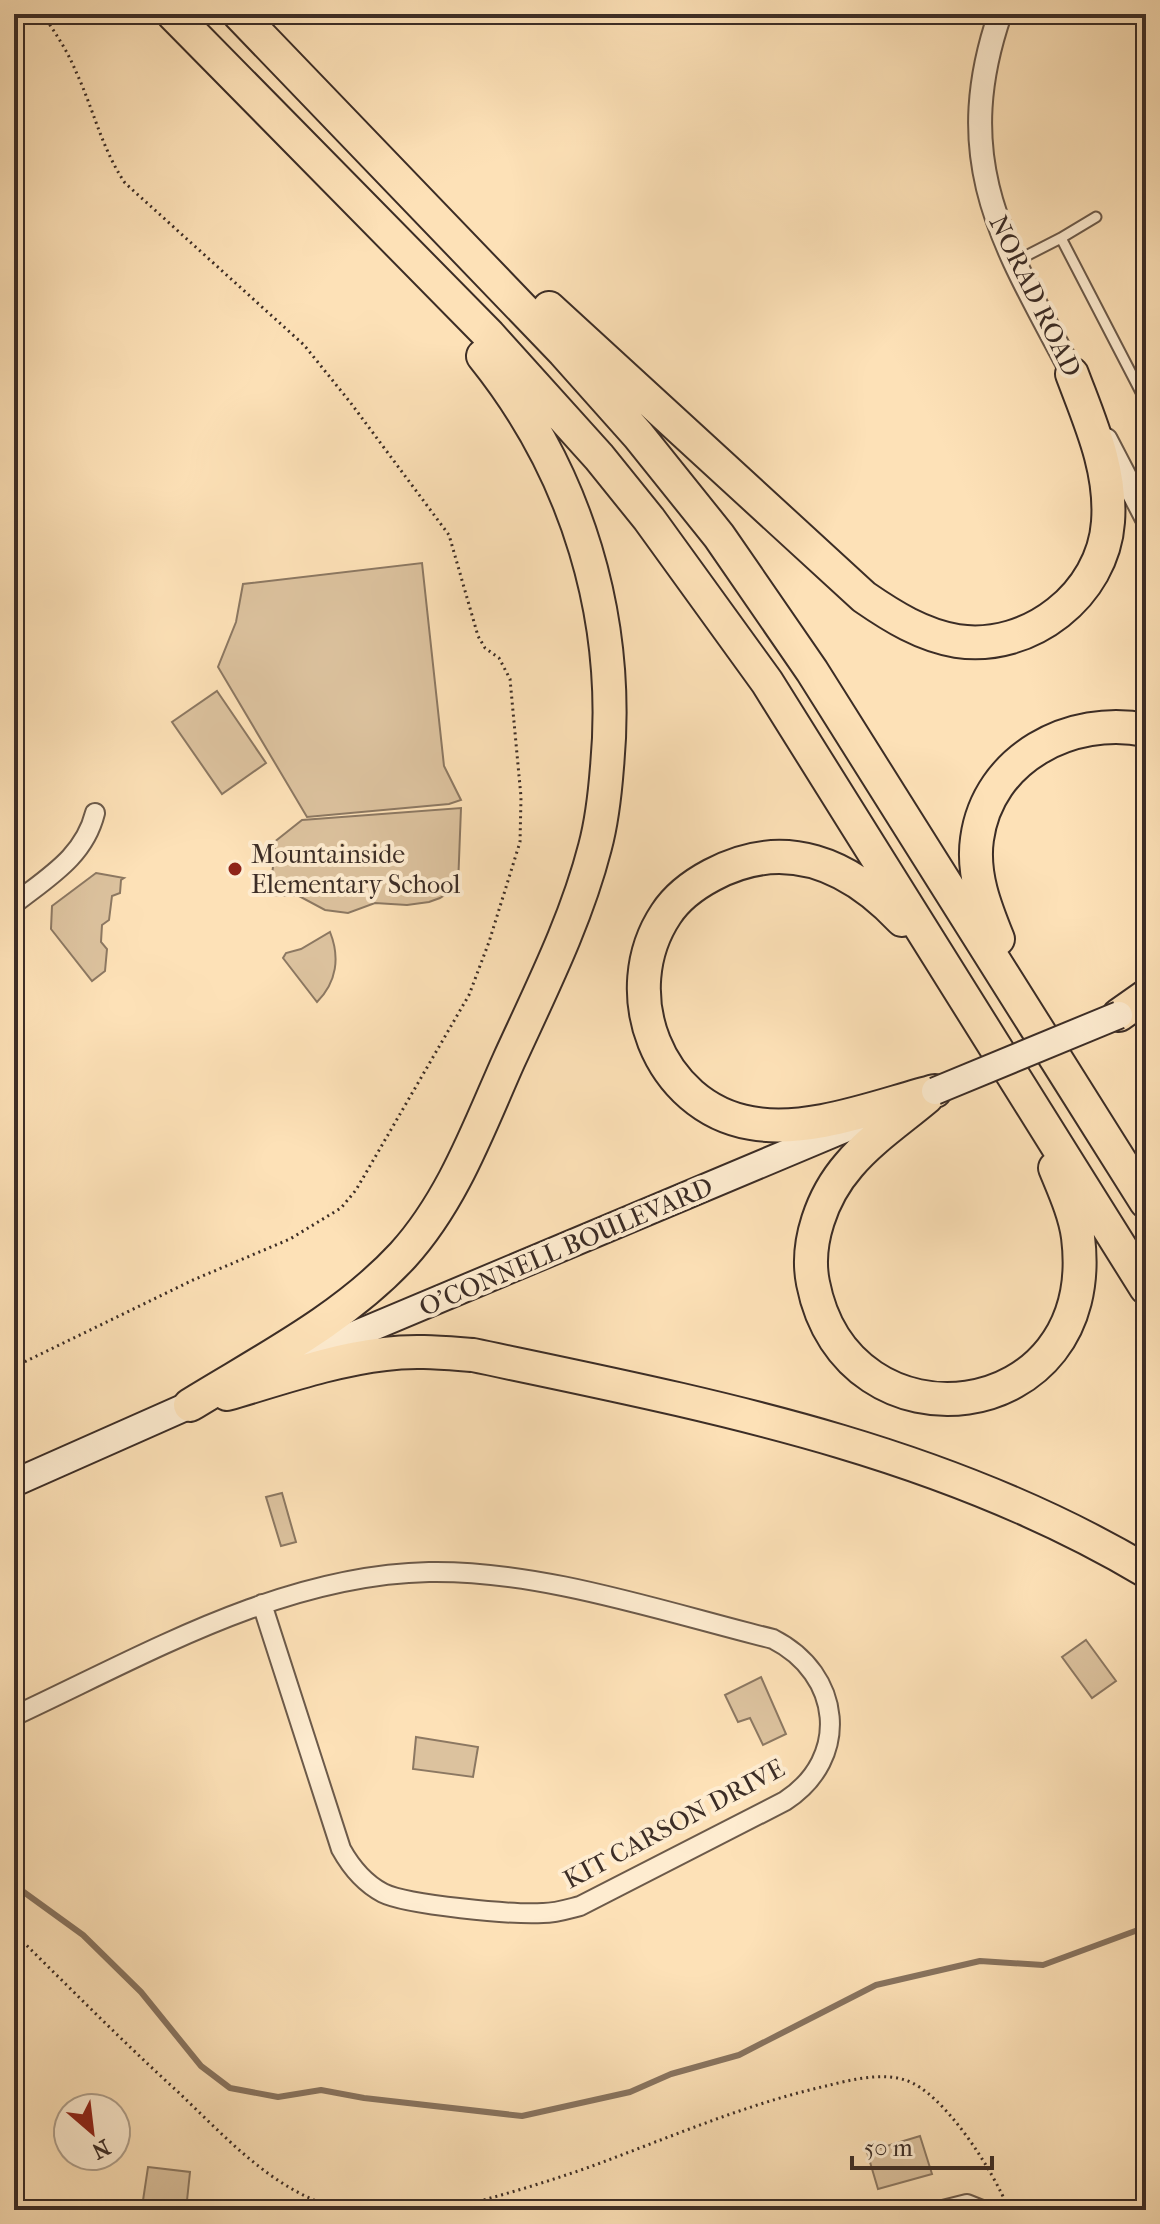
<svg xmlns="http://www.w3.org/2000/svg" width="1160" height="2224" font-family="'IM FELL French Canon',serif">
	<rect width="100%" height="100%" fill="#fde1b7"/>
	<filter id="stains"><feTurbulence type="fractalNoise" baseFrequency=".0025" numOctaves="4"/><feColorMatrix values="0 0 0 0 .2 0 0 0 0 .09 0 0 0 0 .02 0 0 0 .5 -.17"/></filter>
	<radialGradient id="worn" r=".72"><stop offset=".6" stop-color="#630" stop-opacity="0"/><stop offset="1" stop-color="#630" stop-opacity=".3"/></radialGradient>
	<path fill="#dcc29e" stroke="#8c7862" stroke-width="2" d="M 422,563 L 444,766 L 461,800 L 449,804 L 307,817 L 218,667 L 236,622 L 243,584 Z
		M 217,691 L 266,763 L 222,794 L 172,722 Z
		M 461,808 L 458,886 L 440,898 L 429,902 L 407,905 L 375,903 L 348,913 L 325,910 L 299,896 L 270,895 L 275,847 L 273,843 L 302,820 Z
		M 96,873 L 124,878 L 121,880 L 120,893 L 112,896 L 109,920 L 102,925 L 101,942 L 107,949 L 105,971 L 92,981 L 51,929 L 52,906 Z
		M 330,932 C 340,957 337,982 317,1002 L 283,958 L 286,953 L 301,949 Z
		M 282,1493 L 296,1542 L 281,1546 L 266,1497 Z
		M 1086,1640 L 1116,1681 L 1092,1698 L 1062,1657 Z
		M 761,1677 L 786,1734 L 763,1745 L 750,1718 L 738,1722 L 725,1695 Z
		M 416,1737 L 478,1747 L 473,1777 L 413,1769 Z
		M 920,2136 L 932,2174 L 878,2189 L 867,2152 Z
		M 148,2167 L 190,2172 L 186,2210 L 142,2207 Z"/>
	<g fill="none" stroke-linecap="round" stroke-linejoin="round">
		<path stroke="#887460" stroke-width="6" d="M 14,1885 L 83,1935 L 141,1992 L 201,2066 L 230,2088 L 278,2097 L 321,2090 L 364,2098 L 522,2116 L 630,2092 L 671,2074 L 739,2055 L 876,1985 L 980,1961 L 1043,1965 L 1146,1927"/>
		<g stroke="#6c5a4a" stroke-width="13">
			<path id="service" d="M 1061,238 L 1096,217
				M 1014,262 L 1061,238 L 1146,402"/>
		</g>
		<g stroke="#6c5a4a" stroke-width="22">
			<path id="minor" d="M 14,904 C 48,877 84,857 95,813
				M 14,1716 C 145,1655 281,1575 429,1572 C 541,1570 664,1612 773,1639 C 842,1674 851,1758 785,1801 L 580,1906 C 568,1909 556,1913 543,1913 C 514,1915 407,1905 383,1893 C 364,1883 351,1867 341,1849 L 262,1604
				M 943,2210 L 967,2204 L 982,2210"/>
		</g>
		<g stroke="#6c5a4a" stroke-width="26">
			<path id="tertiary" d="M 1000,14 C 947,169 1009,251 1078,384
				M 1106,440 L 1146,517"/>
		</g>
		<g stroke="#3c2d26" stroke-width="30">
			<path id="secondary" d="M 285,1364 L 861,1122
				M 14,1483 L 208,1397"/>
		</g>
		<g stroke="#3c2d26" stroke-width="36">
			<path id="motorway" d="M 173,14 L 489,335 L 599,457 L 649,519 L 767,682 L 1146,1288
				M 239,14 L 564,352 L 638,435 L 719,536 L 812,671 L 1146,1202
				M 549,308 L 864,597 C 893,617 922,635 957,641 C 1030,652 1103,594 1108,522 C 1112,470 1090,422 1072,374
				M 902,920 C 849,864 785,836 712,875 C 695,884 677,897 666,914 C 614,992 658,1107 751,1123 C 809,1134 880,1105 935,1091
				M 998,939 C 985,907 972,874 977,839 C 988,758 1071,715 1146,730
				M 1119,1015 L 1146,996
				M 927,1097 C 901,1119 871,1139 849,1165 C 822,1196 805,1243 813,1283 C 847,1458 1102,1429 1078,1237 C 1075,1214 1064,1190 1055,1168
				M 227,1394 C 279,1379 332,1360 385,1354 C 415,1350 444,1353 473,1355 C 705,1404 940,1448 1146,1571
				M 190,1405 C 263,1360 344,1319 403,1255 C 453,1200 479,1127 509,1060 C 541,990 576,921 595,847 C 602,821 605,793 607,767 C 621,618 577,473 483,356"/>
		</g>
		<path stroke="#3c2d26" stroke-width="3" stroke-dasharray="2 4" stroke-linecap="butt" d="M 14,1367 L 193,1280 L 290,1239 L 341,1208 L 356,1190 L 469,995 L 489,942 L 520,842 L 521,797 L 510,679 L 499,658 L 485,648 L 478,636 L 449,535 L 350,402 L 304,345 L 125,183 C 102,149 94,111 77,74 C 68,52 56,33 42,14
			M 14,1933 C 68,1986 121,2040 177,2091 C 226,2137 276,2195 345,2210
			M 443,2210 C 491,2199 537,2185 584,2169 C 664,2140 742,2105 826,2086 C 850,2080 881,2072 905,2080 C 944,2092 994,2172 1009,2210"/>
		<use href="#service" stroke="#feecd0" stroke-width="9"/>
		<use href="#minor" stroke="#feecd0" stroke-width="18"/>
		<use href="#tertiary" stroke="#feecd0" stroke-width="22"/>
		<use href="#secondary" stroke="#feecd0" stroke-width="26"/>
		<use href="#motorway" stroke="#fde1b7" stroke-width="32"/>
		<g stroke="#3c2d26" stroke-width="30" stroke-linecap="butt">
			<path id="secondary-bridge" d="M 935,1091 L 1119,1015"/>
		</g>
		<use href="#secondary-bridge" stroke="#feecd0" stroke-width="26"/>
	</g>
	<circle fill="#8f2418" stroke="#feecd0" stroke-width="3" cx="235" cy="869" r="8"/>
	<g text-anchor="middle" dominant-baseline="central" stroke-width="8" stroke-linejoin="round" paint-order="stroke">
		<g font-size="26" fill="#3c2d26" stroke="#feecd0">
			<text transform="translate(1035 296) rotate(64)">NORAD ROAD</text>
			<text transform="translate(566 1247) rotate(-23)">O'CONNELL BOULEVARD</text>
			<text transform="translate(674 1824) rotate(-28)">KIT CARSON DRIVE</text>
		</g>
		<g font-size="26" fill="#3c2d26" stroke="#feecd0" text-anchor="start">
			<text x="251" y="854">Mountainside<tspan x="251" dy="30">Elementary School</tspan></text>
		</g>
	</g>
	<rect width="1160" height="2224" fill="none" stroke="#fde1b7" stroke-width="48"/>
	<rect x="16" y="16" width="1128" height="2192" fill="none" stroke="#3c2d26" stroke-width="4"/>
	<rect x="24" y="24" width="1112" height="2176" fill="none" stroke="#3c2d26" stroke-width="2"/>
	<g transform="translate(92 2132) rotate(152)"><circle r="38" fill="#feecd0" stroke="#b0a08c" stroke-width="2"/>
	<path d="M0-6L14 30L0 20L-14 30Z" fill="#8f2418"/>
	<text y="-12" font-size="22" font-weight="bold" text-anchor="middle" fill="#3c2d26">N</text>
	</g>
	<path d="M852 2156v12h140v-12" fill="none" stroke="#3c2d26" stroke-width="4"/>
	<text x="864" y="2156" font-size="24" fill="#3c2d26" stroke="#feecd0" stroke-width="6" paint-order="stroke">50 m</text>
	<rect width="100%" height="100%" filter="url(#stains)"/>
	<rect width="100%" height="100%" fill="url(#worn)"/>
</svg>
